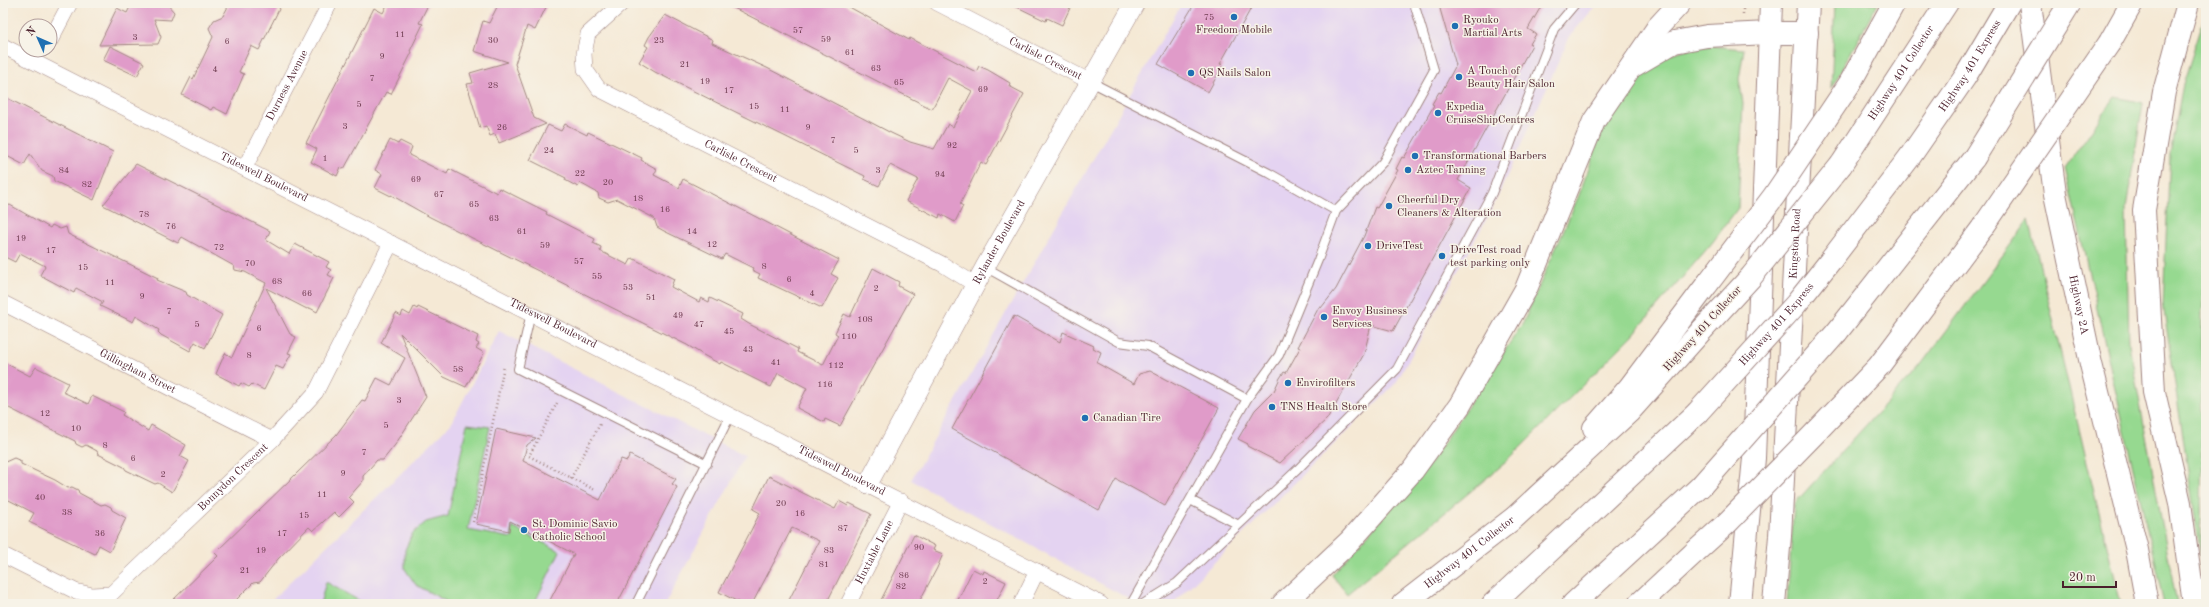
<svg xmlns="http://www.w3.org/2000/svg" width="2209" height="607" font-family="'Old Standard TT',serif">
	<rect width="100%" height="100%" fill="#f7f3e8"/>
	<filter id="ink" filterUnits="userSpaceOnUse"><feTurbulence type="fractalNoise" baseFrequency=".025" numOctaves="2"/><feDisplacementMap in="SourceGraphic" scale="8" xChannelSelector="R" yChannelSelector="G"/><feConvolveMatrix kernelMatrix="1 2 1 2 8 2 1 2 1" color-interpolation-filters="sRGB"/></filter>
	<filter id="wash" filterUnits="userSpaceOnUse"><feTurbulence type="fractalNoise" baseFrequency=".012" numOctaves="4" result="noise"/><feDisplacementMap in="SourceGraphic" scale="16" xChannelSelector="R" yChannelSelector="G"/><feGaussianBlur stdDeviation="0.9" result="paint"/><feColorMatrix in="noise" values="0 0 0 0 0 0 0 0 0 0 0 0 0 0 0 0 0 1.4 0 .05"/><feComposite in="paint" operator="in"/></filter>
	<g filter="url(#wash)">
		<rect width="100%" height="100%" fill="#f5e9d5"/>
		<path fill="#e4d3f1" d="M 1182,3 L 1598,3 L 1570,36 L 1492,209 L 1396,383 L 1172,604 L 1138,604 L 911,480 Z
			M 499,331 L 745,456 L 665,604 L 268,604 L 451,424 Z"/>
		<path fill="#96d990" stroke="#707c5e" d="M 1835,3 L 1878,3 L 1831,89 Z
			M 2206,12 L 2206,269 L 2202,312 L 2201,557 L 2163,304 L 2170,154 L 2183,84 Z
			M 1700,45 L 1744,49 L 1739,79 L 1743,103 L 1738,208 L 1712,243 L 1632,336 L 1506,462 L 1347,594 L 1332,575 L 1429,465 L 1523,323 L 1579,195 L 1603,128 L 1633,80 L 1655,59 Z
			M 2115,97 L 2143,103 L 2126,209 L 2129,344 L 2177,604 L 2164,604 L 2065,168 Z
			M 2029,220 L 2121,604 L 1787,604 L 1794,504 L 1920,366 Z
			M 467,424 L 490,427 L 468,530 L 512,538 L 512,527 L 560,551 L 534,604 L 451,604 L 416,585 L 405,569 L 405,550 L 412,534 L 426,522 L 448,516 Z
			M 326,582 L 365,604 L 320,604 Z"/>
		<g id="blocks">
			<path fill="#e09bc9" d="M 132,3 L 166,3 L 174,12 L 171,20 L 154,19 L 161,37 L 158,44 L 99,45 L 117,8 L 127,13 Z
				M 230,3 L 282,3 L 259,50 L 251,46 L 239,72 L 244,74 L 227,114 L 213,107 L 211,110 L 182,95 L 191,77 L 193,79 L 213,37 L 209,28 L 214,20 L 223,16 Z
				M 388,3 L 429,3 L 419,23 L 423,24 L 410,51 L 412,52 L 391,94 L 386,92 L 344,169 L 341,167 L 337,176 L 311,162 L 317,149 L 306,143 L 374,8 L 383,13 Z
				M 499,3 L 548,3 L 535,30 L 527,26 L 515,64 L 534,118 L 546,124 L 499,143 L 495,134 L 490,136 L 486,126 L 480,128 L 467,84 L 473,83 L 470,73 L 508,62 L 474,51 L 483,21 L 489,23 Z
				M 724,3 L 842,3 L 909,40 L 910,38 L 976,72 L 979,66 L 988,70 L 1010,83 L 1009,86 L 1024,94 L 986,165 L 981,162 L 960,204 L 963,206 L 955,222 L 940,214 L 939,218 L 906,201 L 918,179 L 890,165 L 879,186 L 864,179 L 865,176 L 655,72 L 639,62 L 648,47 L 645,45 L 649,37 L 665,15 L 713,40 L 712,43 L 767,68 L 891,133 L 910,142 L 934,149 L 948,124 L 953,127 L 972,91 L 948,78 L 932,109 Z
				M 1009,3 L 1060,3 L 1070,8 L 1062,25 L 1047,18 L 1046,21 Z
				M 1195,3 L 1254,3 L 1220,64 L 1223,65 L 1208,92 L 1158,64 Z
				M 1444,3 L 1543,3 L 1528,29 L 1536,34 L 1530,44 L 1532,45 L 1458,180 L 1471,188 L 1393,331 L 1371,325 L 1364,354 L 1327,419 L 1280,463 L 1247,446 L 1248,444 L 1238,439 L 1255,410 L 1274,391 L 1280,378 L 1284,372 L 1286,373 L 1300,348 L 1298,347 L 1319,307 L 1321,308 L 1336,289 L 1364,236 L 1375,207 L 1377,208 L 1398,170 L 1396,169 L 1402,157 L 1404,158 L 1419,132 L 1434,105 L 1432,104 L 1439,92 L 1441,93 L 1456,65 L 1440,9 Z
				M 110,46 L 144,63 L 137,76 L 103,60 Z
				M 3,96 L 113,152 L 94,200 L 54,181 L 53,176 L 42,171 L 30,154 L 24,165 L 3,154 Z
				M 565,124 L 587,135 L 588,132 L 642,158 L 641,160 L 657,169 L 654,175 L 679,188 L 683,179 L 839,260 L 831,274 L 838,278 L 822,308 L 758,278 L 760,274 L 752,270 L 753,268 L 725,254 L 722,259 L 664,231 L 657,227 L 654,218 L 617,199 L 608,202 L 599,198 L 598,193 L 580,183 L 578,187 L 565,180 L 566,178 L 530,160 L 548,125 L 561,131 Z
				M 390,140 L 398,144 L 400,141 L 412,147 L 409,155 L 447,174 L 449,169 L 497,193 L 499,188 L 547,212 L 546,214 L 595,239 L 593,243 L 601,247 L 600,251 L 628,265 L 632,258 L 674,279 L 671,287 L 699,302 L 701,298 L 709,302 L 710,298 L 743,314 L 741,319 L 749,324 L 798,349 L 797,352 L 823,365 L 838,335 L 835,333 L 844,314 L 850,317 L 873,268 L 899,282 L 898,286 L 913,294 L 840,426 L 825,419 L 824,422 L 797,408 L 807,388 L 778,373 L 771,387 L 721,362 L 720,364 L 705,356 L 687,345 L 430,217 L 391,195 L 391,196 L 375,188 L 382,174 L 375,170 Z
				M 136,164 L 270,231 L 266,240 L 289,254 L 295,244 L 329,262 L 326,267 L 331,270 L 328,275 L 334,278 L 317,312 L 310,308 L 307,309 L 266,288 L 290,334 L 296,337 L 288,353 L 291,354 L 283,369 L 276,366 L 264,390 L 252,384 L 249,387 L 241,383 L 239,386 L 216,374 L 225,353 L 232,357 L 266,283 L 245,272 L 235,270 L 234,266 L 182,237 L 178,243 L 103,205 Z
				M 10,205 L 50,228 L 52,225 L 60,229 L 66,227 L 68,234 L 158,278 L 157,280 L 186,292 L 187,295 L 222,315 L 205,348 L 195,342 L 190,351 L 161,335 L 158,332 L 159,330 L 136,316 L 133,322 L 100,306 L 103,302 L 76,288 L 74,293 L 55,283 L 40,275 L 45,266 L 20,253 L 15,262 L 3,256 L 3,207 Z
				M 414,307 L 417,309 L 418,307 L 478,336 L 476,342 L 479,344 L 476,348 L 484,353 L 466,387 L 444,377 L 400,333 L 426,397 L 395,445 L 383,460 L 377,460 L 363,476 L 363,481 L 349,497 L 354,502 L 339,517 L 334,512 L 313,531 L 309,527 L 278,559 L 260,582 L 253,583 L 232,604 L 169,604 L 218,556 L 215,553 L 336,435 L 362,400 L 365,401 L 377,378 L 391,385 L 405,358 L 381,343 L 396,313 L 401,316 L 403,311 L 410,315 Z
				M 1014,316 L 1060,342 L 1063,332 L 1094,346 L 1093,348 L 1101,352 L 1097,363 L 1134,384 L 1139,374 L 1150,371 L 1219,408 L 1165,506 L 1116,479 L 1099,510 L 952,429 Z
				M 3,362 L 30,376 L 36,367 L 68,383 L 63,392 L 88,404 L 92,396 L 124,412 L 122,415 L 148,431 L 151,425 L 186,445 L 180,456 L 189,461 L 172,492 L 158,483 L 155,484 L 126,470 L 124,467 L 98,454 L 97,451 L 86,445 L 82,447 L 76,444 L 75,441 L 3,405 Z
				M 496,429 L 536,438 L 527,445 L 523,461 L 600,500 L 621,459 L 627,461 L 630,455 L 676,479 L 672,484 L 677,487 L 617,604 L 548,604 L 574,554 L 510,521 L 509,531 L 476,524 Z
				M 14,458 L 21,461 L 21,464 L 55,480 L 68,488 L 72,487 L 78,490 L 79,493 L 101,505 L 105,504 L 111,507 L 112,510 L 126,518 L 110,551 L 99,545 L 95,554 L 29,522 L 34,513 L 3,497 L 3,463 Z
				M 769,476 L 835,509 L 839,501 L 848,506 L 849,503 L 871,514 L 826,604 L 787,604 L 819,541 L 792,528 L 752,604 L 742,604 L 719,592 L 760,513 L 753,509 Z
				M 914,535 L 935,546 L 933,550 L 943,554 L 937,568 L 918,604 L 879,604 Z
				M 973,569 L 983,574 L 984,571 L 1006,582 L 995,604 L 956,604 Z"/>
		</g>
	</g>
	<g filter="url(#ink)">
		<use href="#blocks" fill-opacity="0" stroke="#a08480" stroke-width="1"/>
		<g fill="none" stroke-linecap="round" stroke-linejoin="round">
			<g stroke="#a08480" stroke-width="10">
				<path id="service" d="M 1089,81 L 1269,173 L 1336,211
					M 985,267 L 1119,342 L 1148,346 L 1247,399 L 1279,355 L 1318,260 L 1336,211 L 1383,162 L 1434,70 L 1414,3
					M 531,313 L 518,369 L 707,464
					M 1190,500 L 1237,524
					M 636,604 L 730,416
					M 1131,604 L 1247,399
					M 1143,604 L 1177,583 L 1298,469 L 1397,369 L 1492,193 L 1554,29 L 1576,3"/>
			</g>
			<g stroke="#a08480" stroke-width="16">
				<g id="minor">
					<path id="s1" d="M 622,3 L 588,34 L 584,54 L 585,69 L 599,89 L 942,264 L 976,285"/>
					<path id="s2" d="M 937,3 L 1089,81"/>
					<path d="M 50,41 L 70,3"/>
					<path id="s3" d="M 3,46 C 370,230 736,416 1101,604"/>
					<path id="s4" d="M 245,167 L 330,3"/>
					<path id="s5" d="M 3,303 L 272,440"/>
					<path id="s6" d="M 3,555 L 75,591 L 92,595 L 111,594 L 272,440 L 316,392 L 391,243"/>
					<path id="s7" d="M 848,604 L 901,501"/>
					<path d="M 1021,604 L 1037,571"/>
				</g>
			</g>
			<g stroke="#a08480" stroke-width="20">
				<g id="tertiary">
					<path id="s8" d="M 868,484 L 985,267 L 1135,3"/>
				</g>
			</g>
			<g stroke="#a08480" stroke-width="24">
				<g id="primary">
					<path d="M 1769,33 L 1807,33"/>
					<path d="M 1740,604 L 1754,458 L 1771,3"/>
					<path id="s9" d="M 1774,604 L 1780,536 L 1808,3"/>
				</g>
			</g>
			<g stroke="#a08480" stroke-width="24">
				<g id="motorway">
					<path id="s10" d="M 2030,3 L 2055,194 L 2091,364 L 2137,550 L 2147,604"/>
					<path d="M 2188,3 L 2164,92 L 2144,210 L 2154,392 L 2180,503 L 2194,604"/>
					<path d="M 2110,42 L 2132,3"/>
					<path d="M 1635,65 L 1674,42 L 1707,36 L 1769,33"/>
					<path d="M 1850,83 L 1894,3"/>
					<path id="s11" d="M 1841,165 L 1947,3"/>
					<path id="s12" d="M 1831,260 L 1909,158 L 1965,77 L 2009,3"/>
					<path d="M 1837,332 L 1974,158"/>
					<path d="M 1594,428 L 1629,388 L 1708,283"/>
					<path d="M 1817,431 L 1879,366 L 1983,227"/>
					<path d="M 1283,604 L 1350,541 L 1413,470 L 1460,405 L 1526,289 L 1594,121 L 1658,27 L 1680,3"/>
					<path id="s13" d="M 1403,604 L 1514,518 L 1629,412 L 1703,329"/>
					<path d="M 1493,604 L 1697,413"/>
					<path d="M 1573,604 L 1701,486"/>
					<path d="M 1639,604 L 1695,552"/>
				</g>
			</g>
			<path stroke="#a08480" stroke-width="2.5" stroke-dasharray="1 3" stroke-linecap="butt" d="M 1743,14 L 1743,3
				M 557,403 L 529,456 L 595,490
				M 571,478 L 600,424
				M 473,522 L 504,366"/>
			<use href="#service" stroke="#fff" stroke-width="8"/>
			<use href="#minor" stroke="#fff" stroke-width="15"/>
			<use href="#tertiary" stroke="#fff" stroke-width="19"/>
			<use href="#primary" stroke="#fff" stroke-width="22"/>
			<use href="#motorway" stroke="#fff" stroke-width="22"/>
			<g stroke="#a08480" stroke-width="24" stroke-linecap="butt">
				<g id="motorway-bridge">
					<path d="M 1974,158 L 2070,3"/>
					<path d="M 1983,227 L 2110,42"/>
					<path d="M 1708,283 L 1774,196 L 1850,83"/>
					<path d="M 1703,329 L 1751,277 L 1841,165"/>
					<path id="s14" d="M 1697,413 L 1796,304 L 1831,260"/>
					<path d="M 1701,486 L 1837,332"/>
					<path d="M 1695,552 L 1727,523 L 1817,431"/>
				</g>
			</g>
			<use href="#motorway-bridge" stroke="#fff" stroke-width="22"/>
		</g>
	</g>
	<g fill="#1f6fb2" stroke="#f7f3e8" stroke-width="1.5">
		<circle cx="1234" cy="17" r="4"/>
		<circle cx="1455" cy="26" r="4"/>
		<circle cx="1191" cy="73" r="4"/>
		<circle cx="1459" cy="77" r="4"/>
		<circle cx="1438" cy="113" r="4"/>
		<circle cx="1415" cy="156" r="4"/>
		<circle cx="1408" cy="170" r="4"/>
		<circle cx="1389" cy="206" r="4"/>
		<circle cx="1368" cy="246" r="4"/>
		<circle cx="1442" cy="256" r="4"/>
		<circle cx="1324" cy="317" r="4"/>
		<circle cx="1288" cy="383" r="4"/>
		<circle cx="1272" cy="407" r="4"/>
		<circle cx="1085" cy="418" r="4"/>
		<circle cx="524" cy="530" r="4"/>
	</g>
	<g text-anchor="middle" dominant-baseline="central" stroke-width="3" stroke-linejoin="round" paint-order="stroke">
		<g font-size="9" fill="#703e52">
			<text x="1209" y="17">75</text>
			<text x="798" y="30">57</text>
			<text x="400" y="34">11</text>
			<text x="135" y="37">3</text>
			<text x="826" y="39">59</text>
			<text x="493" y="40">30</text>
			<text x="659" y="40">23</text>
			<text x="227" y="41">6</text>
			<text x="850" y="52">61</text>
			<text x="382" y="56">9</text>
			<text x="685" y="64">21</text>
			<text x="876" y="68">63</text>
			<text x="215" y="69">4</text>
			<text x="372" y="78">7</text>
			<text x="705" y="81">19</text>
			<text x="899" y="82">65</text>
			<text x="493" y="85">28</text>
			<text x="983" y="89">69</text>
			<text x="729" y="90">17</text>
			<text x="359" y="104">5</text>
			<text x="754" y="106">15</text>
			<text x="785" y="109">11</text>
			<text x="345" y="126">3</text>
			<text x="502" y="127">26</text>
			<text x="808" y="127">9</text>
			<text x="833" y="140">7</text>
			<text x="952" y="145">92</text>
			<text x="549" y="150">24</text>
			<text x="856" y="150">5</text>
			<text x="325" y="158">1</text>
			<text x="64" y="170">84</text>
			<text x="878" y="170">3</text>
			<text x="580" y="173">22</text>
			<text x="940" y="174">94</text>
			<text x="416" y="179">69</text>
			<text x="608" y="182">20</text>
			<text x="87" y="184">82</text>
			<text x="439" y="194">67</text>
			<text x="638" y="198">18</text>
			<text x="474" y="204">65</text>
			<text x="665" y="209">16</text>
			<text x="144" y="214">78</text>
			<text x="494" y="218">63</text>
			<text x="171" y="226">76</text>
			<text x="522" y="231">61</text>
			<text x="692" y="231">14</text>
			<text x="21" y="238">19</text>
			<text x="712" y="244">12</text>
			<text x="545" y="245">59</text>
			<text x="219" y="247">72</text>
			<text x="51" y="250">17</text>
			<text x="579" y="261">57</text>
			<text x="250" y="263">70</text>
			<text x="764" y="266">8</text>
			<text x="83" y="267">15</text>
			<text x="597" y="276">55</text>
			<text x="789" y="279">6</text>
			<text x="277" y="281">68</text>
			<text x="110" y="282">11</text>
			<text x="628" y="287">53</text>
			<text x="876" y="288">2</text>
			<text x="307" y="293">66</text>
			<text x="812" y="293">4</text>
			<text x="142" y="296">9</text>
			<text x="651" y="297">51</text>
			<text x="169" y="311">7</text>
			<text x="678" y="315">49</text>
			<text x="865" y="319">108</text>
			<text x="197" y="324">5</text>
			<text x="699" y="324">47</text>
			<text x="259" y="328">6</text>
			<text x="729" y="331">45</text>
			<text x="849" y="336">110</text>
			<text x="748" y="349">43</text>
			<text x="249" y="355">8</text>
			<text x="776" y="362">41</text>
			<text x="836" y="365">112</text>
			<text x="458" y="369">58</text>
			<text x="825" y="384">116</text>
			<text x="399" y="400">3</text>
			<text x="45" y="413">12</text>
			<text x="386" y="425">5</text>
			<text x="76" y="428">10</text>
			<text x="105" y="445">8</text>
			<text x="364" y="452">7</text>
			<text x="133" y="458">6</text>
			<text x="343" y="473">9</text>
			<text x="163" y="474">2</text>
			<text x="322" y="494">11</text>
			<text x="40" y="497">40</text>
			<text x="781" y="503">20</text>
			<text x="67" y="512">38</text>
			<text x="800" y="513">16</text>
			<text x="304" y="515">15</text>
			<text x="843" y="528">87</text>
			<text x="100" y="533">36</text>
			<text x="282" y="533">17</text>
			<text x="919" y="547">90</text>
			<text x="261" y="550">19</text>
			<text x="829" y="550">83</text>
			<text x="824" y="564">81</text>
			<text x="245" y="570">21</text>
			<text x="904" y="575">86</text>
			<text x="985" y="581">2</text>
			<text x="901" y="586">82</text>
		</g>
		<g font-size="11" fill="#4a1f2b" stroke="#f7f3e8" text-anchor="start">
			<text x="1463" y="20">Ryouko<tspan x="1463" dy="13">Martial Arts</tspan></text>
			<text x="1234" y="30" text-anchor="middle">Freedom Mobile</text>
			<text x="1467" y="71">A Touch of<tspan x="1467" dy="13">Beauty Hair Salon</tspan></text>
			<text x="1199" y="73">QS Nails Salon</text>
			<text x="1446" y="107">Expedia<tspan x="1446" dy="13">CruiseShipCentres</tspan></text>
			<text x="1423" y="156">Transformational Barbers</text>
			<text x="1416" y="170">Aztec Tanning</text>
			<text x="1397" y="200">Cheerful Dry<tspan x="1397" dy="13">Cleaners &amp; Alteration</tspan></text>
			<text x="1376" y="246">DriveTest</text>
			<text x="1450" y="250">DriveTest road<tspan x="1450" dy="13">test parking only</tspan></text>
			<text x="1332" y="311">Envoy Business<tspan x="1332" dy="13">Services</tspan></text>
			<text x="1296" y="383">Envirofilters</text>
			<text x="1280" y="407">TNS Health Store</text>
			<text x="1093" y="418">Canadian Tire</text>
			<text x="532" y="524">St. Dominic Savio<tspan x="532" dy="13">Catholic School</tspan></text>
		</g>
		<g font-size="11" fill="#4a1f2b" stroke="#f7f3e8">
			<text stroke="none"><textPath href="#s2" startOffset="122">Carlisle Crescent</textPath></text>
			<text stroke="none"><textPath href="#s12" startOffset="239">Highway 401 Express</textPath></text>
			<text stroke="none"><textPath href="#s11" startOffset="110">Highway 401 Collector</textPath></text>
			<text stroke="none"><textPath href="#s4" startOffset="92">Durness Avenue</textPath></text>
			<text stroke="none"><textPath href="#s1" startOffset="265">Carlisle Crescent</textPath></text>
			<text stroke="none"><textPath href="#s3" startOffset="292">Tideswell Boulevard</textPath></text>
			<text stroke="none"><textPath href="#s8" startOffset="275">Rylander Boulevard</textPath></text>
			<text stroke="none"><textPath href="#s9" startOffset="361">Kingston Road</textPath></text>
			<text stroke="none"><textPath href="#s10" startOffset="306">Highway 2A</textPath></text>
			<text stroke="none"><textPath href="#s3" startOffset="616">Tideswell Boulevard</textPath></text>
			<text stroke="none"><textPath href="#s14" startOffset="119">Highway 401 Express</textPath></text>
			<text transform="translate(1703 329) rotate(-48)">Highway 401 Collector</text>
			<text stroke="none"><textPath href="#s5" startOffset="151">Gillingham Street</textPath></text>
			<text stroke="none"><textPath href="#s3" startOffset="940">Tideswell Boulevard</textPath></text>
			<text stroke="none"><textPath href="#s6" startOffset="286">Bonnydon Crescent</textPath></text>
			<text stroke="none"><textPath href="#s13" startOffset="84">Highway 401 Collector</textPath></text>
			<text stroke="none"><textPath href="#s7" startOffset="58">Huxtable Lane</textPath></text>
		</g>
	</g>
	<rect width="2209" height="607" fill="none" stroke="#f7f3e8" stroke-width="16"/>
	<g transform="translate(38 38) rotate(315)"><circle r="19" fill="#f7f3e8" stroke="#b29e9c"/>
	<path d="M0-3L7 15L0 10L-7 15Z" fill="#1f6fb2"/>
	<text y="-6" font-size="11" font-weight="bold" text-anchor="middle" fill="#4a1f2b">N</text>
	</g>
	<path d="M2063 581v6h53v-6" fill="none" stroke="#4a1f2b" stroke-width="2"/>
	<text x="2069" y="581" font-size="12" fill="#4a1f2b" stroke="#f7f3e8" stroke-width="3" paint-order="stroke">20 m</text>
</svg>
